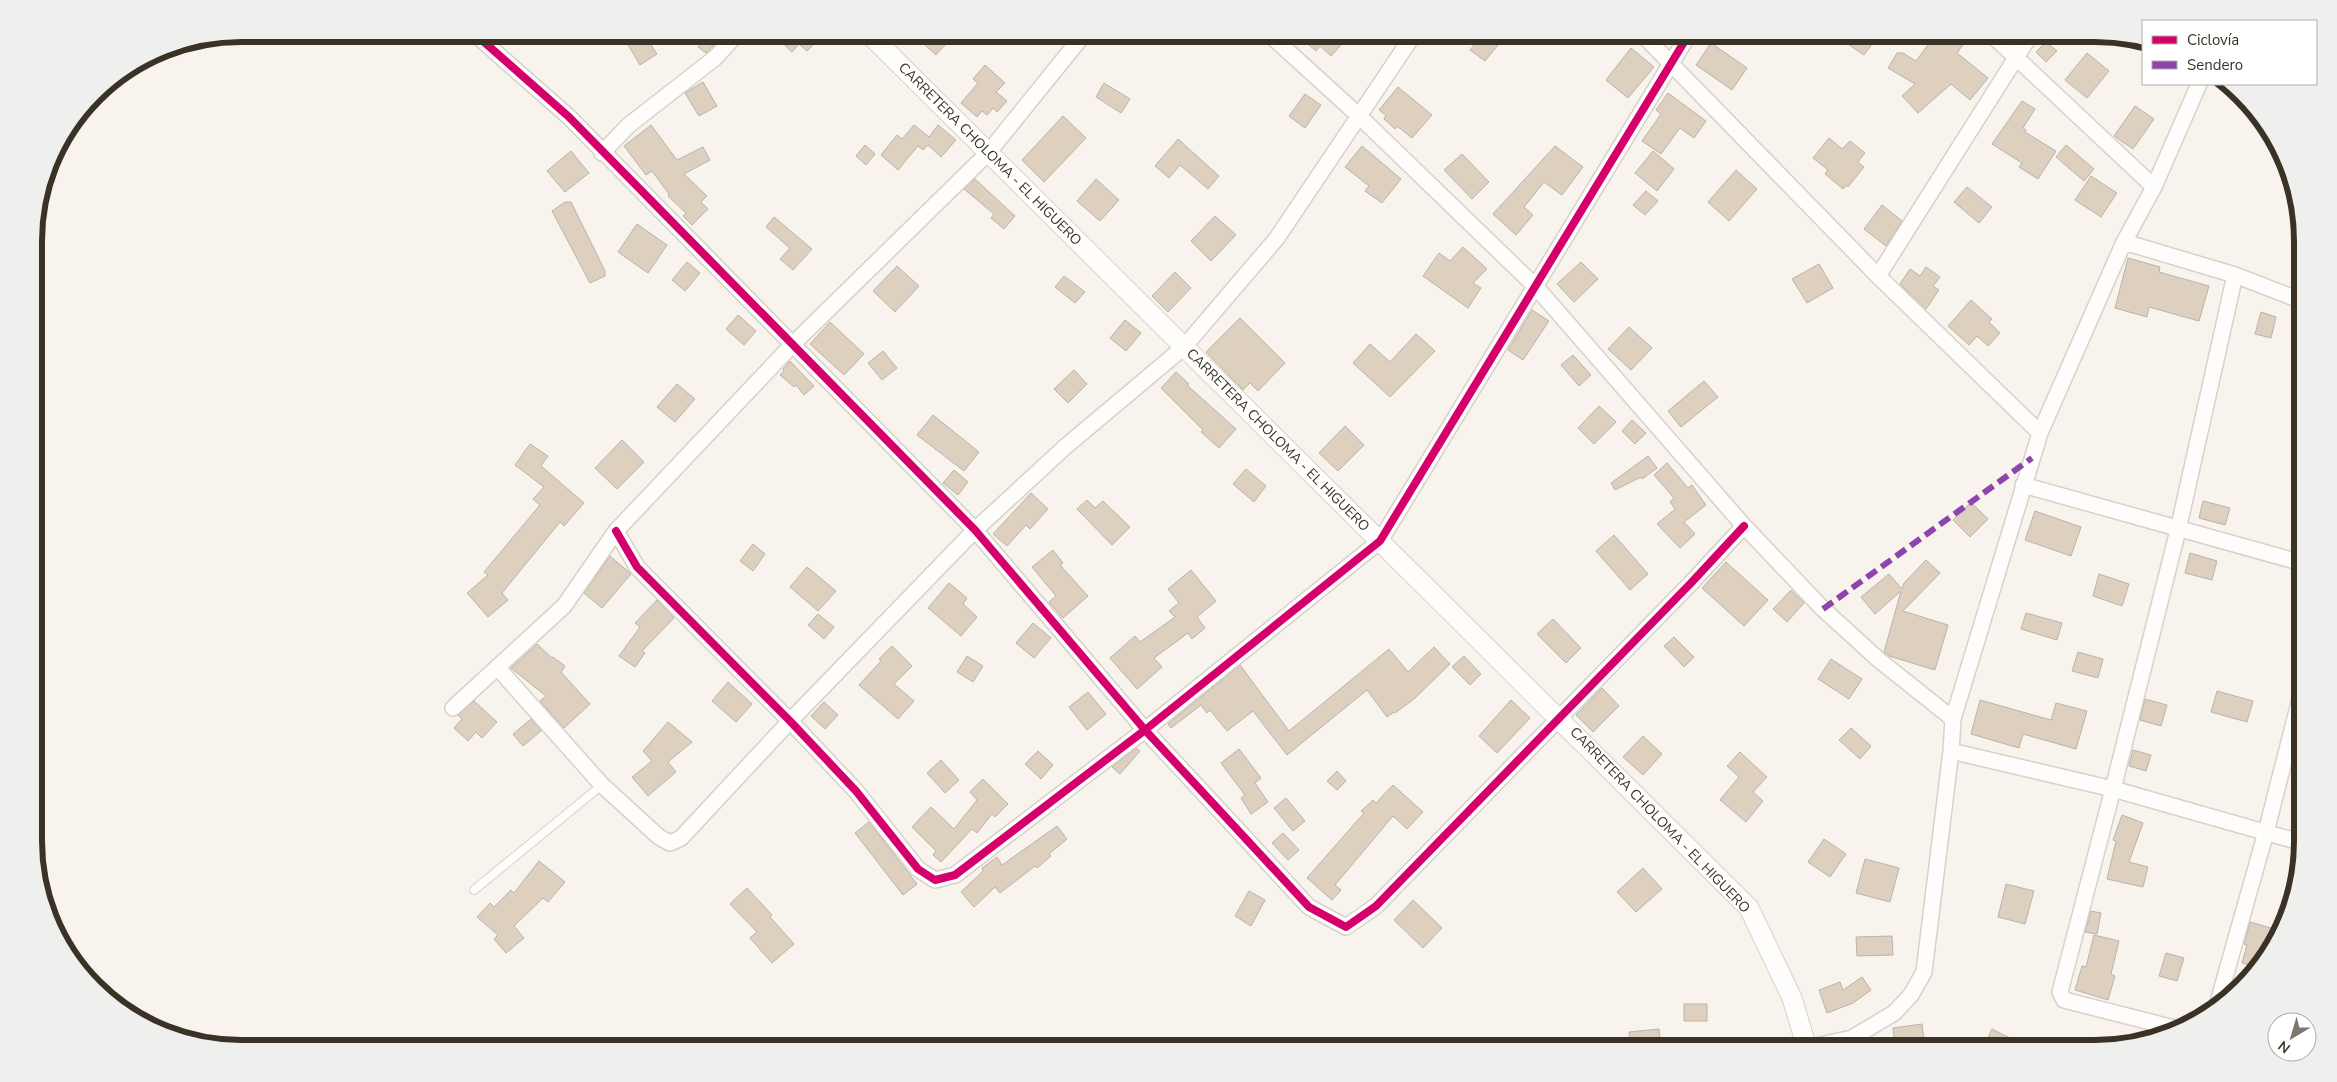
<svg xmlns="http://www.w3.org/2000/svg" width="2337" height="1082" font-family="'Nunito Sans',sans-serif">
	<rect width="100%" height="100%" fill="#f8f3ed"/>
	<path fill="#ddd0bf" stroke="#b9b3ab" d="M 642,34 L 644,34 L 657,54 L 640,65 L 627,43 Z
		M 773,34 L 824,34 L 807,51 L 799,44 L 792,52 Z
		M 913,34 L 955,34 L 936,55 Z
		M 1296,34 L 1351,34 L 1331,56 L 1320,46 L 1316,51 Z
		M 1483,34 L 1507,34 L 1485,61 L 1470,50 Z
		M 1855,34 L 1867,34 L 1875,40 L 1864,55 L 1848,44 Z
		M 1936,34 L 1954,34 L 1965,42 L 1957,53 L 1988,78 L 1970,100 L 1951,84 L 1918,113 L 1902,96 L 1915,84 L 1888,68 L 1897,53 L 1903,53 L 1916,61 Z
		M 708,35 L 716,43 L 706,53 L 698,47 Z
		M 2046,42 L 2057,51 L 2046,62 L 2036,52 Z
		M 1711,43 L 1747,68 L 1732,90 L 1696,65 Z
		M 1631,48 L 1654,67 L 1628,98 L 1606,80 Z
		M 2087,53 L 2109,71 L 2087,98 L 2065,80 Z
		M 985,65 L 1005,83 L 996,92 L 1007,101 L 997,112 L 993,108 L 987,115 L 982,111 L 977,117 L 961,103 L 978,83 L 973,79 Z
		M 703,82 L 717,106 L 699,116 L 685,93 Z
		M 1104,83 L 1130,99 L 1121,113 L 1096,97 Z
		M 1398,87 L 1432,115 L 1412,138 L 1397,126 L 1395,129 L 1384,119 L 1386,115 L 1379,110 Z
		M 1668,93 L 1706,121 L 1694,138 L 1680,128 L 1661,154 L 1642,141 L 1661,114 L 1656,110 Z
		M 1305,94 L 1321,105 L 1305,128 L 1289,116 Z
		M 2022,101 L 2035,109 L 2023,128 L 2026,130 L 2025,132 L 2056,151 L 2038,179 L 2019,167 L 2022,163 L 1992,144 Z
		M 2135,106 L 2154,119 L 2133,149 L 2114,136 Z
		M 1063,116 L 1086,138 L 1044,182 L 1022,160 Z
		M 651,125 L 677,160 L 703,147 L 710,160 L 684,174 L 707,196 L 701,202 L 708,209 L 692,225 L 683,216 L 686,213 L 668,196 L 669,194 L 652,171 L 646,175 L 624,146 Z
		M 914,125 L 929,137 L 938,125 L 956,140 L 941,157 L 928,145 L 923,150 L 918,146 L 898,170 L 881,155 L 897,135 L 902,139 Z
		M 1829,138 L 1842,149 L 1850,141 L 1865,153 L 1858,162 L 1864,167 L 1848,187 L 1846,185 L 1843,189 L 1825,174 L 1828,170 L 1813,158 Z
		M 1178,139 L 1219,176 L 1208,189 L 1180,165 L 1169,178 L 1155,166 Z
		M 865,145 L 875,154 L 866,165 L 856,156 Z
		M 2066,145 L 2094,169 L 2084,181 L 2056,157 Z
		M 1362,146 L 1401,179 L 1382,203 L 1365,191 L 1369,186 L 1345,167 Z
		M 1555,146 L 1583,167 L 1562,195 L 1544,182 L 1524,207 L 1533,215 L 1516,235 L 1493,214 Z
		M 571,151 L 589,173 L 565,192 L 547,171 Z
		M 1653,151 L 1674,169 L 1657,191 L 1635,173 Z
		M 1462,154 L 1489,182 L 1472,199 L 1444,170 Z
		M 1736,170 L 1757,189 L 1729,221 L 1708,202 Z
		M 2091,176 L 2117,193 L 2101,217 L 2075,200 Z
		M 975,179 L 1015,216 L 1004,229 L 991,218 L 994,214 L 964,189 Z
		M 1096,179 L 1119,200 L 1100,221 L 1077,201 Z
		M 1967,187 L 1992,207 L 1979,223 L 1954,202 Z
		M 1646,191 L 1658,201 L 1645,215 L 1633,205 Z
		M 565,202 L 571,202 L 605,271 L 605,276 L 590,283 L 552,211 Z
		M 1882,205 L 1902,221 L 1886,246 L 1864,229 Z
		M 1215,216 L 1236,235 L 1211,261 L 1191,241 Z
		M 774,217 L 812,249 L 793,270 L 780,259 L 790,248 L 766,227 Z
		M 637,224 L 667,245 L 648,273 L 618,252 Z
		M 1463,247 L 1487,269 L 1473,283 L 1481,288 L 1468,308 L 1423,276 L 1439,253 L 1450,261 Z
		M 2128,258 L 2160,267 L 2159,272 L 2209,286 L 2199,321 L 2149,307 L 2147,317 L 2115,308 Z
		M 687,262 L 700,273 L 685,291 L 672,280 Z
		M 1581,262 L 1598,279 L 1574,302 L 1557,284 Z
		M 1819,264 L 1833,288 L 1807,303 L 1792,279 Z
		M 897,266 L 919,286 L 895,312 L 873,291 Z
		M 1926,267 L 1940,277 L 1933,286 L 1939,290 L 1926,309 L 1900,284 L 1910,269 L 1920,276 Z
		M 1175,272 L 1191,288 L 1168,312 L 1152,296 Z
		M 1064,276 L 1085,292 L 1075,303 L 1055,287 Z
		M 1971,300 L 1992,319 L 1989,322 L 2000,333 L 1988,346 L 1977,336 L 1969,345 L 1948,326 Z
		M 1532,310 L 1549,321 L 1523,360 L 1508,350 Z
		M 2261,312 L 2276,317 L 2271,338 L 2255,334 Z
		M 738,315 L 756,331 L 744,345 L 726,329 Z
		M 1240,318 L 1285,363 L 1258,391 L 1250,383 L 1243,390 L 1206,352 Z
		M 1125,320 L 1141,333 L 1126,351 L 1110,338 Z
		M 830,322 L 864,354 L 844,375 L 810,344 Z
		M 1629,327 L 1652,348 L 1631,370 L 1608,349 Z
		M 1416,334 L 1435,351 L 1390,397 L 1353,363 L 1370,344 L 1390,362 Z
		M 883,351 L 897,368 L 882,380 L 868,363 Z
		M 1573,355 L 1591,375 L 1579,386 L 1561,365 Z
		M 790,361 L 814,386 L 804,395 L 796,385 L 794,387 L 780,375 L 784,371 L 783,369 Z
		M 1074,370 L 1087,384 L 1068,403 L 1054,389 Z
		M 1176,372 L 1189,384 L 1187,385 L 1236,429 L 1219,448 L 1201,432 L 1203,430 L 1161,388 Z
		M 1704,381 L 1718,397 L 1681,427 L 1668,411 Z
		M 677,384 L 695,399 L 675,422 L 657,407 Z
		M 1599,406 L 1616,422 L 1594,444 L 1578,428 Z
		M 933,415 L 979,452 L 964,471 L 917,435 Z
		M 1632,420 L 1646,433 L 1635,444 L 1622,431 Z
		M 1345,426 L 1364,445 L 1338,471 L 1319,453 Z
		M 622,440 L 644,462 L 617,489 L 595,468 Z
		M 530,444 L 548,456 L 541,466 L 584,503 L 564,526 L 560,522 L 502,593 L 508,600 L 488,617 L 467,593 L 488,575 L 484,572 L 540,505 L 533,499 L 544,487 L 515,465 Z
		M 1648,456 L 1657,468 L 1642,479 L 1641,477 L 1615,490 L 1611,483 Z
		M 1667,463 L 1688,488 L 1692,485 L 1706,505 L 1684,522 L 1695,534 L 1680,548 L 1657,524 L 1675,509 L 1670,502 L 1674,498 L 1654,475 Z
		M 1246,469 L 1266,486 L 1254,502 L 1233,484 Z
		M 954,470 L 968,482 L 958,495 L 943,483 Z
		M 1031,493 L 1048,509 L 1030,529 L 1026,525 L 1007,546 L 993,534 Z
		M 1087,500 L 1095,508 L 1103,501 L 1130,527 L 1112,545 L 1077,509 Z
		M 2203,501 L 2230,508 L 2225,525 L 2199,518 Z
		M 1971,502 L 1988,519 L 1970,537 L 1953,520 Z
		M 2035,511 L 2081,527 L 2071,556 L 2025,540 Z
		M 1614,535 L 1648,574 L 1630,590 L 1596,551 Z
		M 753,544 L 765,554 L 753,571 L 740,561 Z
		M 1053,550 L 1063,563 L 1060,565 L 1088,596 L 1063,618 L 1049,602 L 1056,596 L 1032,567 Z
		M 2190,553 L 2217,561 L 2212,580 L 2185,573 Z
		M 610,556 L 631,574 L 602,608 L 584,593 Z
		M 1926,560 L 1940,573 L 1903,611 L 1948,625 L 1935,670 L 1889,656 L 1884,652 L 1901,591 L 1875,614 L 1861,597 L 1889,574 L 1902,589 L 1904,583 Z
		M 1726,562 L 1768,600 L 1744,626 L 1702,588 Z
		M 807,567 L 836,591 L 818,611 L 790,587 Z
		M 1191,570 L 1216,601 L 1197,617 L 1205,628 L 1192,639 L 1188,633 L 1154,658 L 1162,667 L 1137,689 L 1110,658 L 1135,636 L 1140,642 L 1175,617 L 1169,611 L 1179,603 L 1168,589 Z
		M 2099,574 L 2129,584 L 2122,606 L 2093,596 Z
		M 949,583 L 967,598 L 963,604 L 977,617 L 961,636 L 928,608 Z
		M 1791,590 L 1804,603 L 1787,622 L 1773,609 Z
		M 657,600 L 674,618 L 642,651 L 645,653 L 635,667 L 619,656 L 640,627 L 635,623 Z
		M 2026,613 L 2062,623 L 2057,640 L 2021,629 Z
		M 818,614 L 834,627 L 824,639 L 808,625 Z
		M 1553,619 L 1581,648 L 1566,663 L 1537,634 Z
		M 1033,623 L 1051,638 L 1034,658 L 1016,643 Z
		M 1674,637 L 1694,657 L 1684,667 L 1664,646 Z
		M 537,644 L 552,658 L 553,657 L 565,666 L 561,672 L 590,704 L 564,728 L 540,701 L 546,696 L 511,668 Z
		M 892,646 L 912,666 L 894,684 L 914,701 L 898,719 L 859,685 L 881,661 L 879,659 Z
		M 1434,647 L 1450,664 L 1414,699 L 1395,713 L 1394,712 L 1387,717 L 1367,690 L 1287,755 L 1253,711 L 1227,731 L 1210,710 L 1207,713 L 1201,705 L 1171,728 L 1168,724 L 1240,665 L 1289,731 L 1389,649 L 1408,672 Z
		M 2078,652 L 2103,659 L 2098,678 L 2072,671 Z
		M 967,656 L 983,666 L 973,682 L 957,672 Z
		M 1464,656 L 1481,674 L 1470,685 L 1452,667 Z
		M 1831,659 L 1862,679 L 1849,699 L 1818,679 Z
		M 728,682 L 752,704 L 736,722 L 712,701 Z
		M 1602,688 L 1619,706 L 1593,732 L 1576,715 Z
		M 2217,691 L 2253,701 L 2247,722 L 2211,712 Z
		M 1088,692 L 1106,714 L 1087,730 L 1069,707 Z
		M 2145,699 L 2167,705 L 2161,726 L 2140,720 Z
		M 1511,700 L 1530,718 L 1497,753 L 1479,736 Z
		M 1980,700 L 2051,720 L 2056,703 L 2087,711 L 2076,749 L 2023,734 L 2019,748 L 1971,734 Z
		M 474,701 L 497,722 L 482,738 L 476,732 L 468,741 L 454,728 L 462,719 L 458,715 Z
		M 824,702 L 838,715 L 825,729 L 811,716 Z
		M 531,719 L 541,731 L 523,746 L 513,734 Z
		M 668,722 L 692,742 L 668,762 L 676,772 L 648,796 L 632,777 L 652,761 L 643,751 Z
		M 2303,725 L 2303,767 L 2293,764 Z
		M 1851,728 L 1871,746 L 1860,759 L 1839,740 Z
		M 1643,736 L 1662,754 L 1643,775 L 1623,757 Z
		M 1136,748 L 1140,751 L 1120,774 L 1112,767 Z
		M 1239,749 L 1261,778 L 1255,783 L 1268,802 L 1251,814 L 1241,798 L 1245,795 L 1221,763 Z
		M 2133,750 L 2151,755 L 2146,771 L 2129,766 Z
		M 1038,751 L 1053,765 L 1041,779 L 1025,764 Z
		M 1740,752 L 1767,777 L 1753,792 L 1763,801 L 1746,822 L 1720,800 L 1739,777 L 1727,766 Z
		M 941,760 L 959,780 L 945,793 L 927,773 Z
		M 1337,771 L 1346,781 L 1337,790 L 1327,781 Z
		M 983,779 L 1008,804 L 995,817 L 992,814 L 977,833 L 972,829 L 941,862 L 933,855 L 936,851 L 912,827 L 931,807 L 954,829 L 977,800 L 970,792 Z
		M 1393,785 L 1423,812 L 1407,829 L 1393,816 L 1335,885 L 1341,890 L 1332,900 L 1307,878 L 1364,813 L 1361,811 L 1373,800 L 1376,803 Z
		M 1286,798 L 1305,821 L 1293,831 L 1274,808 Z
		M 2122,815 L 2143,823 L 2129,862 L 2148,867 L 2143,887 L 2107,879 L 2116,841 L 2113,840 Z
		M 869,822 L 917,884 L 903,895 L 855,833 Z
		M 1057,826 L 1067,839 L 1049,854 L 1051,856 L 1037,868 L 1035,866 L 1000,893 L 995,887 L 974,907 L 961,892 L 983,871 L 982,868 L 997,857 L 1002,865 Z
		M 1283,833 L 1299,850 L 1288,860 L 1272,843 Z
		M 1824,839 L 1846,854 L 1830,877 L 1808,862 Z
		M 1865,859 L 1899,868 L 1890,902 L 1856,893 Z
		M 539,861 L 565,882 L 548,902 L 543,898 L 514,926 L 524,938 L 506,953 L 494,939 L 498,935 L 477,917 L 490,903 L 494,907 L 511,890 L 514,893 Z
		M 1643,868 L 1662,889 L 1636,912 L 1617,892 Z
		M 2006,884 L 2034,891 L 2025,924 L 1998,917 Z
		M 747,888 L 772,915 L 770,917 L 794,944 L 772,963 L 750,938 L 757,932 L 730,904 Z
		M 1249,891 L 1265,900 L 1251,926 L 1235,916 Z
		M 1413,900 L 1442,928 L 1423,948 L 1394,920 Z
		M 2091,911 L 2101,913 L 2097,934 L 2085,932 Z
		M 2250,922 L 2278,930 L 2276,938 L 2258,967 L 2242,963 L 2247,945 L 2244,944 Z
		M 2094,935 L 2119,941 L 2111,974 L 2115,976 L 2108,1000 L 2075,990 L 2082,966 L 2086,967 Z
		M 1892,936 L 1893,955 L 1857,956 L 1856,937 Z
		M 2166,953 L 2184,958 L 2177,981 L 2159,976 Z
		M 1862,977 L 1871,990 L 1853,1003 L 1827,1013 L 1819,990 L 1840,982 L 1843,990 Z
		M 1684,1004 L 1707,1004 L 1707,1021 L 1684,1021 Z
		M 1922,1024 L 1925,1048 L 1895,1048 L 1893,1028 Z
		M 1659,1029 L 1661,1048 L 1631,1048 L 1629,1032 Z
		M 1992,1029 L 2030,1048 L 1983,1048 Z"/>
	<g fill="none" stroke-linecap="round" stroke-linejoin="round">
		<g stroke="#d7d1c9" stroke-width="10">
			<path id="service" d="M 474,890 L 602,785"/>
		</g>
		<g stroke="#d7d1c9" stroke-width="18">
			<path id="minor" d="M 475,34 L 569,117 L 975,530 L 1145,730 L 1309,907 L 1346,927 L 1376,906 L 1691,583 L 1744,526
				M 1269,34 L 1358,115 L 1536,287 L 1744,526 L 1823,609 L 1879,660 L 1953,719
				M 1642,34 L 1878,276 L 2040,433
				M 1991,34 L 2154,187
				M 602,153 L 629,125 L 715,58 L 737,34
				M 2124,242 L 2235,275 L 2302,301
				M 1878,276 L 2031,34
				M 2023,485 L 2302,563
				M 616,531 L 637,567 L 790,721 L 856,791 L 918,869 L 935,880 L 955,875 L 1145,730 L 1380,541 L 1689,34
				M 497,667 L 602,785 L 659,837 L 670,843 L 681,838 L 790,721 L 975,530 L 1065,447 L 1184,347 L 1277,238 L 1414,34
				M 453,708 L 564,606 L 616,531 L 793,344 L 988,153 L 1084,34
				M 1951,751 L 2113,789 L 2303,843
				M 2216,1009 L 2266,832 L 2303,687
				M 2178,1029 L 2064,1000 L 2060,992 L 2113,789 L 2178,530 L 2235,275
				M 1807,1048 L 1852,1038 L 1894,1013 L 1911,995 L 1924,972 L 1951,751 L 1953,719 L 2040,433 L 2124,242 L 2154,187 L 2199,84"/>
		</g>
		<g stroke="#d7d1c9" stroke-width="21">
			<path id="tertiary" d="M 869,34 L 1749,908 L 1792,998 L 1807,1048"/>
		</g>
		<use href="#service" stroke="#fefdfc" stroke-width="8"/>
		<use href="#minor" stroke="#fefdfc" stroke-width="15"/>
		<use href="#tertiary" stroke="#fefdfc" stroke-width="19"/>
		<path stroke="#8e44ad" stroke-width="6" stroke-dasharray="12 6" stroke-linecap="butt" d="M 1823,609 L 2032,458"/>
		<g stroke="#fff" stroke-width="11">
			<path id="cycleway" d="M 475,34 L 569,117 L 975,530 L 1145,730 L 1309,907 L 1346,927 L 1376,906 L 1691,583 L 1744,526
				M 616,531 L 637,567 L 790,721 L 856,791 L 918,869 L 935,880 L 955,875 L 1145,730 L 1380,541 L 1689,34"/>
		</g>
		<use href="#cycleway" stroke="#d6006c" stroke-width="8"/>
	</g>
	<g text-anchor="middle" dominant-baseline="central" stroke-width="4" stroke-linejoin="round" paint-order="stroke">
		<g font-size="14" fill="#3a3225" stroke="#fff">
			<text transform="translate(990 154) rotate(45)">CARRETERA CHOLOMA - EL HIGUERO</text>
			<text transform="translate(1278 440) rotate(45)">CARRETERA CHOLOMA - EL HIGUERO</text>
			<text transform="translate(1660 820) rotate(46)">CARRETERA CHOLOMA - EL HIGUERO</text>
		</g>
	</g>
	<path d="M0 0H2337V1082H0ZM241 42H2095A199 199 0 0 1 2294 241V841A199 199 0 0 1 2095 1040H241A199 199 0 0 1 42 841V241A199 199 0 0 1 241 42Z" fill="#efefee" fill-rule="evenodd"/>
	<path fill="none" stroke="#3a3225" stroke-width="6" d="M241 42H2095A199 199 0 0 1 2294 241V841A199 199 0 0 1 2095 1040H241A199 199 0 0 1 42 841V241A199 199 0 0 1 241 42Z"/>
	<rect x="2142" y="20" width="175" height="65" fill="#ffffff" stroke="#b0ada8"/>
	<rect x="2152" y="36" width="25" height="8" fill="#d6006c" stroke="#b0ada8"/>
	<text x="2187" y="45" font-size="15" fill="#3a3225">Ciclovía</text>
	<rect x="2152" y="61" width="25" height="8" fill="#8e44ad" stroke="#b0ada8"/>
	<text x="2187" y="70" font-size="15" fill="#3a3225">Sendero</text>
	<g transform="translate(2292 1037) rotate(218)"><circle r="24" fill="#ffffff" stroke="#b0ada8"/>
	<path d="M0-4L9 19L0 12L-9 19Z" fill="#7c766b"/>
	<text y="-8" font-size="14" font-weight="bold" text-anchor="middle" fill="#3a3225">N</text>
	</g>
</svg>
